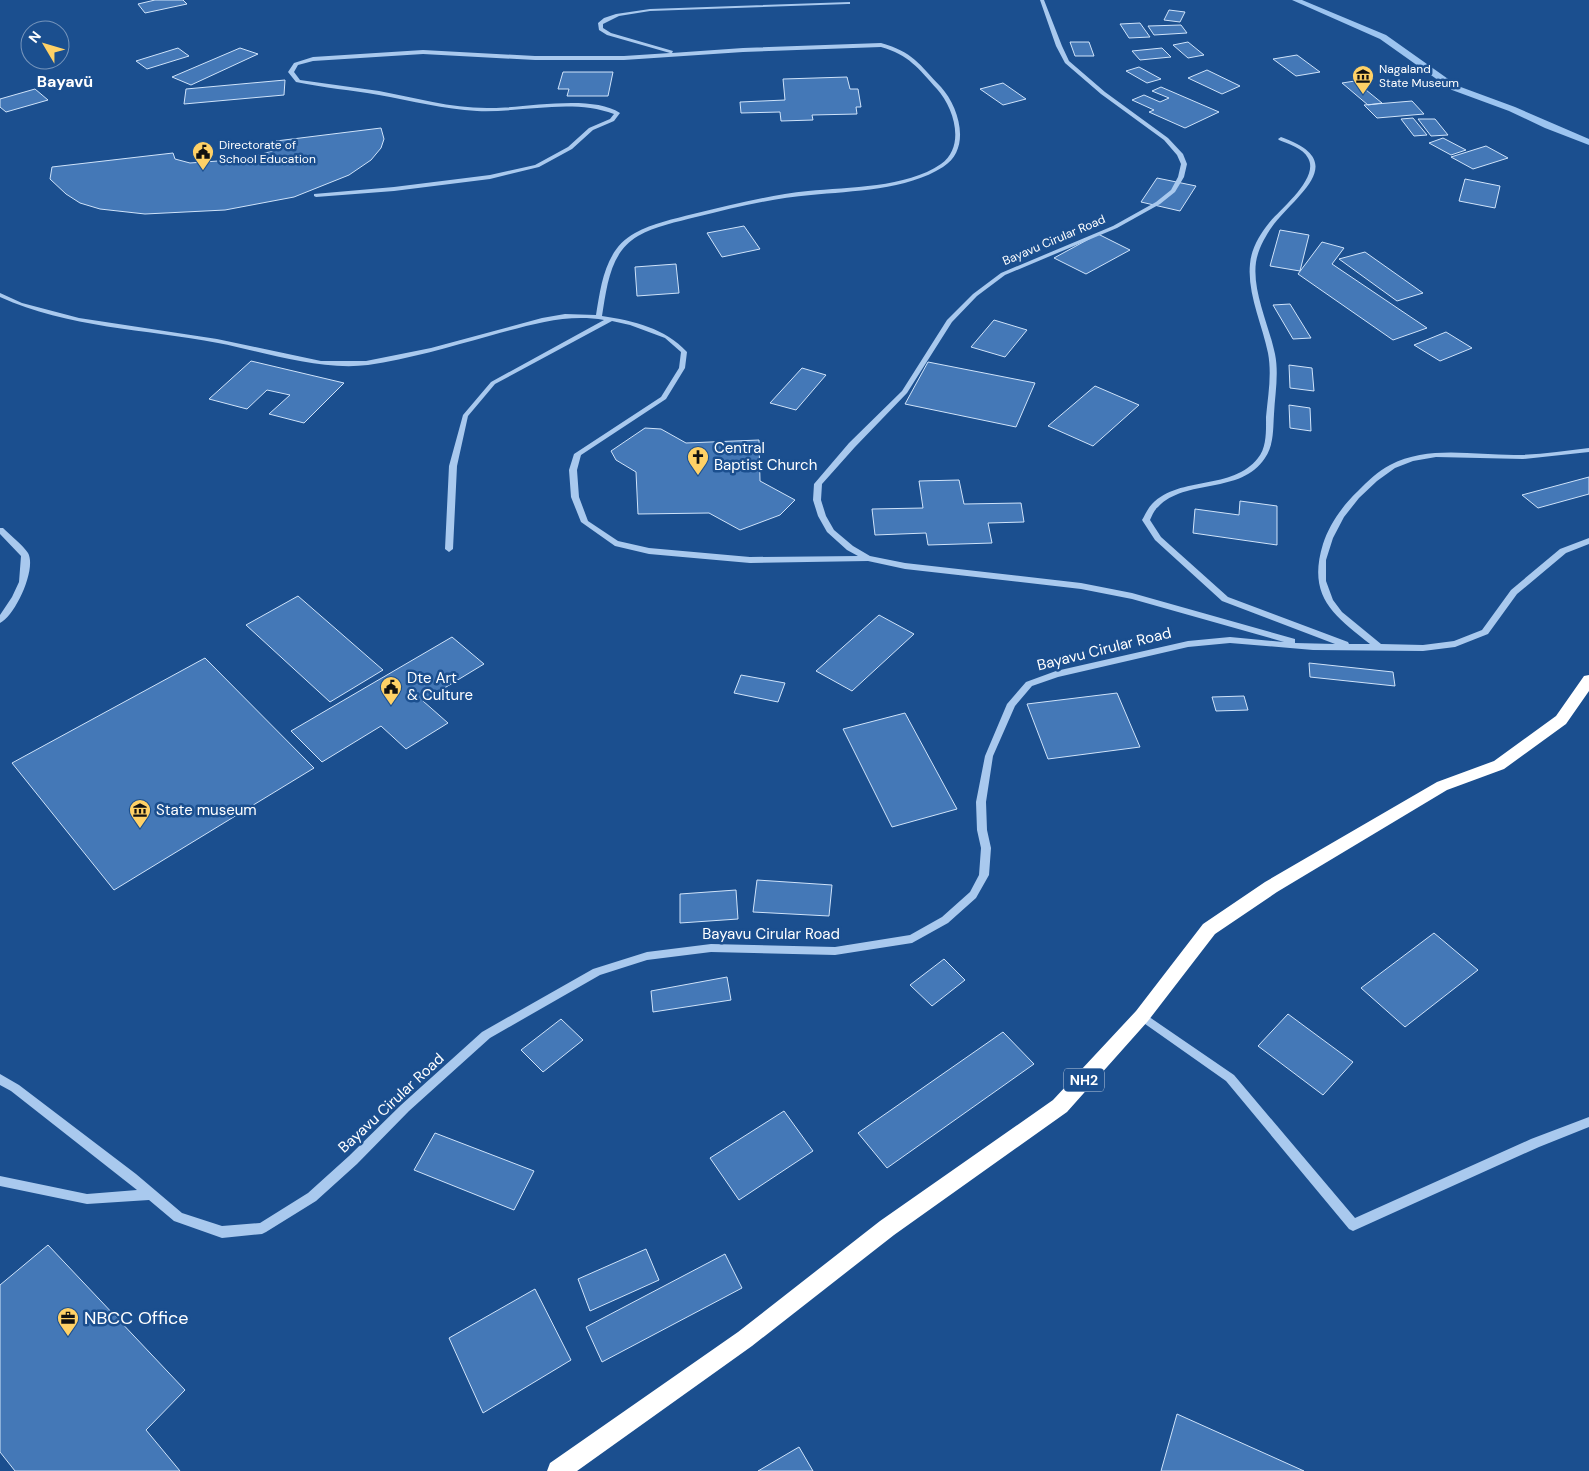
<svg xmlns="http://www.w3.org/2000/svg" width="1589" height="1471" font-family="'DM Sans',sans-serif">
	<rect width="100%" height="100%" fill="#1b4f8f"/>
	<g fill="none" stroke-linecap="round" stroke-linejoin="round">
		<path fill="#9cc4f0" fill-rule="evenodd" d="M 1292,0 L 1302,0 L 1386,35 L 1458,86 L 1515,107 L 1589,139 L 1589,145 L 1545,128 L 1509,111 L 1452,90 L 1380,39 Z"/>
	</g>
	<path fill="#4478b7" stroke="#cfe3fa" d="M 155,0 L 183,0 L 187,4 L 145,13 L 138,4 Z
		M 1169,10 L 1185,12 L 1180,22 L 1164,20 Z
		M 1140,23 L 1150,37 L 1129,38 L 1120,24 Z
		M 1181,25 L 1187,33 L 1154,35 L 1148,26 Z
		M 1070,42 L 1089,42 L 1094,56 L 1075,56 Z
		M 1188,42 L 1204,55 L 1188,58 L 1173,45 Z
		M 178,48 L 189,56 L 147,69 L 136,61 Z
		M 240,48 L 258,54 L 191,85 L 172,77 Z
		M 1162,48 L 1171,57 L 1140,60 L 1132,51 Z
		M 1297,55 L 1320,72 L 1296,76 L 1273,59 Z
		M 1139,67 L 1161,79 L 1147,83 L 1126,71 Z
		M 1207,70 L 1240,86 L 1222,94 L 1188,78 Z
		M 563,72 L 613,72 L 608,96 L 567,96 L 569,89 L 558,89 Z
		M 847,77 L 850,89 L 858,89 L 861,107 L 856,107 L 857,114 L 812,115 L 813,120 L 781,121 L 780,112 L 741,113 L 740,102 L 785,100 L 783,79 Z
		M 285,80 L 284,95 L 184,104 L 186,89 Z
		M 1355,81 L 1382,103 L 1368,105 L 1342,83 Z
		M 1003,83 L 1026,99 L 1003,105 L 980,89 Z
		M 1161,87 L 1219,112 L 1185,128 L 1149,112 L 1154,110 L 1132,100 L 1144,95 L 1160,102 L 1169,98 L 1152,91 Z
		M 35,89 L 48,100 L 6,112 L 0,107 L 0,99 Z
		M 1412,101 L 1424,114 L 1377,118 L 1364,105 Z
		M 1413,118 L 1427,135 L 1414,136 L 1401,119 Z
		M 1418,119 L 1435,119 L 1448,135 L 1431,136 Z
		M 381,128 L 384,139 L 381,148 L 371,160 L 349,175 L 294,197 L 225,210 L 145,214 L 100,209 L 80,203 L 66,194 L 50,179 L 52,167 L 173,153 L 175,159 L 190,163 L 246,159 L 275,150 L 276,141 Z
		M 1443,138 L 1466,150 L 1451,155 L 1429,143 Z
		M 1486,146 L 1508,158 L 1473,169 L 1451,157 Z
		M 1157,178 L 1196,186 L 1180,211 L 1141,202 Z
		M 1465,179 L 1500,186 L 1495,208 L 1459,201 Z
		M 744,226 L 760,249 L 722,257 L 707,233 Z
		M 1280,230 L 1309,235 L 1300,271 L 1270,266 Z
		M 1098,234 L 1130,250 L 1086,274 L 1054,258 Z
		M 1322,242 L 1344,248 L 1332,264 L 1427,328 L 1393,340 L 1298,274 Z
		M 1365,252 L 1423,293 L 1397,301 L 1339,259 Z
		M 676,264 L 679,293 L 637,296 L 635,267 Z
		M 1290,304 L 1311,338 L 1293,339 L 1273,305 Z
		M 994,320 L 1027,330 L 1005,357 L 971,347 Z
		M 1446,332 L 1472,348 L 1440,361 L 1414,345 Z
		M 251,361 L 344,383 L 304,423 L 269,414 L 290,395 L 267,390 L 247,409 L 209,399 Z
		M 928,362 L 1035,383 L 1016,427 L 905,404 Z
		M 1289,365 L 1312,368 L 1314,391 L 1290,388 Z
		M 802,368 L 826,375 L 796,410 L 770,403 Z
		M 1095,386 L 1139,405 L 1093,446 L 1048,426 Z
		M 1289,405 L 1310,408 L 1311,431 L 1290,428 Z
		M 645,428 L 661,429 L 686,443 L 759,440 L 760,481 L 795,500 L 780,515 L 740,530 L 709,513 L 638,514 L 636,472 L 616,460 L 611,451 Z
		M 1589,477 L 1589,494 L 1538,508 L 1522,495 Z
		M 959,480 L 964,504 L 1021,503 L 1024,522 L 988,523 L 992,543 L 928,545 L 926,533 L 875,535 L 872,509 L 923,508 L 919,481 Z
		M 1240,501 L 1277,506 L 1277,545 L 1193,533 L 1195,509 L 1239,515 Z
		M 298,596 L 383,670 L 330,702 L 246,625 Z
		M 879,615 L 914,634 L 852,691 L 816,671 Z
		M 452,637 L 484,664 L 423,701 L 448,723 L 406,749 L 381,726 L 322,762 L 291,731 Z
		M 205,658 L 314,768 L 114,890 L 12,763 Z
		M 1309,663 L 1393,672 L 1395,686 L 1310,677 Z
		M 741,675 L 785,683 L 778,702 L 734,693 Z
		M 1117,693 L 1140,747 L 1048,759 L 1027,704 Z
		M 1244,696 L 1248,710 L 1216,711 L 1212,697 Z
		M 905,713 L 957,809 L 892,827 L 843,729 Z
		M 757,880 L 832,885 L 829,916 L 753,912 Z
		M 736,890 L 738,919 L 680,923 L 680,894 Z
		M 1434,933 L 1478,970 L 1405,1027 L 1361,988 Z
		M 944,959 L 965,980 L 932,1006 L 910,985 Z
		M 727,977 L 731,1000 L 653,1012 L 651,991 Z
		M 1288,1014 L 1353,1062 L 1323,1095 L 1258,1046 Z
		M 561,1019 L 583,1040 L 543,1072 L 521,1050 Z
		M 1003,1032 L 1034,1064 L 887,1168 L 858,1133 Z
		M 784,1111 L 813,1151 L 739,1200 L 710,1158 Z
		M 435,1133 L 534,1171 L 514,1210 L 414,1170 Z
		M 48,1245 L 185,1390 L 146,1430 L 180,1471 L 15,1471 L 0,1452 L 0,1285 Z
		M 646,1249 L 659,1280 L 590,1311 L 578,1279 Z
		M 725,1254 L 742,1288 L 602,1362 L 586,1327 Z
		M 535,1289 L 571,1360 L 483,1413 L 449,1338 Z
		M 1177,1414 L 1304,1471 L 1161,1471 Z
		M 799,1447 L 813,1471 L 758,1471 Z"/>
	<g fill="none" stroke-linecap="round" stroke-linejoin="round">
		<path fill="#a9c9ee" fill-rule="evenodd" d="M 1040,0 L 1044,0 L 1062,46 L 1069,61 L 1105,92 L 1168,138 L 1183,154 L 1187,164 L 1184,177 L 1175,192 L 1160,204 L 1117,228 L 1005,275 L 977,296 L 952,322 L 907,393 L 855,447 L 822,484 L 821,500 L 826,516 L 834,530 L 853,546 L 870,556 L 905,563 L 1081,583 L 1132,593 L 1295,639 L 1295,643 L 1335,644 L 1222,601 L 1155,540 L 1142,520 C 1145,515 1148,508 1152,504 C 1181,475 1232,491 1258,458 C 1267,447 1266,430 1266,417 C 1268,395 1272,375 1268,353 C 1262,324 1247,293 1250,264 C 1251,249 1260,234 1269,223 C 1280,209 1320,178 1308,158 C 1303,148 1288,144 1279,140 L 1278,139 L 1281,137 C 1349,161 1300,192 1274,224 C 1266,235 1258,249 1256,262 C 1252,291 1269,325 1275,354 C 1279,374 1275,394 1274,414 C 1273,429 1274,445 1265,458 C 1241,495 1185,478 1158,507 C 1154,510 1152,516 1150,520 L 1161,537 L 1228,597 L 1348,642 L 1349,644 L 1370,644 C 1333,615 1307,596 1323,544 C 1329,525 1343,505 1358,491 C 1368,481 1378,471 1390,465 C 1428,445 1473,455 1514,455 C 1539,455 1564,451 1589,448 L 1589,452 L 1523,459 L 1436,457 L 1413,461 L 1395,468 L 1377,481 L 1359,498 L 1344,517 L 1333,538 L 1326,560 L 1326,581 L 1333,600 L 1342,612 L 1381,644 L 1423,645 L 1454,641 L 1482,630 L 1511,590 L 1560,549 L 1589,538 L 1589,544 L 1566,553 L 1517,594 L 1488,634 L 1455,647 L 1423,651 L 1313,650 L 1230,643 L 1188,647 L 1058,677 L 1032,686 L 1015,706 L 993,756 L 986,802 L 987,830 L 991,848 L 989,875 L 976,898 L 948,923 L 912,943 L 835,955 L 711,952 L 647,960 L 600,975 L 490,1038 L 409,1111 L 357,1164 L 316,1201 L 266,1232 L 262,1234 L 222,1238 L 174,1221 L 149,1200 L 87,1204 L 0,1186 L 0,1176 L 87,1194 L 137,1190 L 11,1091 L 0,1085 L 0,1074 L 19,1085 L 136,1174 L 182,1213 L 222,1226 L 260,1223 L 308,1193 L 349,1156 L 401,1105 L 482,1032 L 593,969 L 647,952 L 711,944 L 835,947 L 910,935 L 942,917 L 970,892 L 979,875 L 981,848 L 977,830 L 976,802 L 985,756 L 1007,704 L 1026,682 L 1056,671 L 1188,641 L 1230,637 L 1284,642 L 1132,599 L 1081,589 L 905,569 L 868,561 L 750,563 L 649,554 L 615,546 L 581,522 L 571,497 L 569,470 L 574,454 L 661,397 L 679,368 L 681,352 L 665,338 L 630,325 L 612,321 L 495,384 L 468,416 L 457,466 L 453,549 L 449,552 L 445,549 L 449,466 L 463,415 L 491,382 L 604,320 C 565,313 527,326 489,336 C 449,347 409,359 368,365 C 320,371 265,352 218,343 C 145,329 68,328 0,297 L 0,293 L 22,303 L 79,318 L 217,339 L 321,361 L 366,361 L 431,348 L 542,318 L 565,314 L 596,315 C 601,285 605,249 635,233 C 653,223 674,219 693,214 C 731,205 769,195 808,191 C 849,187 906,188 941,164 C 966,146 954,108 937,89 C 918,68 909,55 881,47 L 743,52 L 624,60 L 535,60 L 423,54 L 313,61 L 298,65 L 294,72 L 300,80 C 326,84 353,87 379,91 C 417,98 453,109 492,108 C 526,108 591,94 620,113 L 614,121 L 593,130 L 572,149 L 539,167 L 490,179 L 394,191 L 316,197 L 314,196 L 314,194 L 394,187 L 490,175 L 535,165 L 568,147 L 589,128 L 610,119 L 614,114 C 571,98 522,113 477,111 C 444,109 412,101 379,95 C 352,90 324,88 296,82 L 288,72 L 294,63 L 313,57 L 423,50 L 535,56 L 624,56 L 670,53 L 607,35 L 599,30 L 598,23 L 604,18 L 616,14 L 650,9 L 850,2 L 850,4 L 848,4 L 650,11 L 619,16 L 603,24 L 603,28 L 611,33 L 673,51 L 672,53 L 743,48 L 881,43 C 913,52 919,64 941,87 C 959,107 972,149 943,167 C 907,190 852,191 811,195 C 772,198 733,208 696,217 C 677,222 655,226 638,236 C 610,252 607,286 602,316 C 634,321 665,328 687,352 L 685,368 L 666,399 L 581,455 L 577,470 L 579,497 L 588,521 L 618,541 L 649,548 L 750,557 L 858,556 L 847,550 L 827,532 L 818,516 L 813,500 L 814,484 L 849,443 L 902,391 L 947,320 L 973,294 L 1001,273 L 1113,226 L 1156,202 L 1171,190 L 1178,177 L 1181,164 L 1177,155 L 1164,140 L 1101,94 L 1065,63 L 1056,46 Z
			M 0,528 L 3,528 C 10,535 23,545 28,553 C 37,569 15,616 0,623 L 0,615 L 12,597 L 19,582 L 21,556 L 0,534 Z
			M 1142,1012 L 1234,1075 L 1355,1218 L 1531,1139 L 1589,1117 L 1589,1127 L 1539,1147 L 1353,1231 L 1349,1229 L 1226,1081 L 1138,1019 L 1137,1016 L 1138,1013 Z"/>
		<path fill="#fff" fill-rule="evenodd" d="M 1589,675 L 1589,691 L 1566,724 L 1504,769 L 1447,790 L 1277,892 L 1215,934 L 1148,1021 L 1067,1112 L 894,1235 L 752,1346 L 577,1471 L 547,1471 L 550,1463 L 738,1332 L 880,1221 L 1053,1100 L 1136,1011 L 1203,924 L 1265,882 L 1437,782 L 1494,761 L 1556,716 L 1584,676 Z"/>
	</g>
	<defs>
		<g id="museum-pin" transform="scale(1.125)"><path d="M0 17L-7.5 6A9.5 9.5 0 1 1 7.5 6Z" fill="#ffd166" stroke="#1b4f8f"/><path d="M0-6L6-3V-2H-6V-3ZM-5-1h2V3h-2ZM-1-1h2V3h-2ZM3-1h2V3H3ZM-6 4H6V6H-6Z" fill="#111"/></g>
		<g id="civic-pin" transform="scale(1.125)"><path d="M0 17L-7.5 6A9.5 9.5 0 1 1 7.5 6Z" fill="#ffd166" stroke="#1b4f8f"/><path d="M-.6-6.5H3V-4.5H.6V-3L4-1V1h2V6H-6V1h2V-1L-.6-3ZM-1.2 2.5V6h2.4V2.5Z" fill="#111"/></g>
		<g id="church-pin" transform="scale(1.125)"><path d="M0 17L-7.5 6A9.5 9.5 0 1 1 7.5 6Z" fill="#ffd166" stroke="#1b4f8f"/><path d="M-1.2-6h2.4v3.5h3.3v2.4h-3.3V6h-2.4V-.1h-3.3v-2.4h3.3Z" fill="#111"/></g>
		<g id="office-pin" transform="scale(1.125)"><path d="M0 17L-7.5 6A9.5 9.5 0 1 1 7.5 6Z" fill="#ffd166" stroke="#1b4f8f"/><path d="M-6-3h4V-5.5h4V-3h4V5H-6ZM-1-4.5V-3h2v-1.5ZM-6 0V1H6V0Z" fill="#111"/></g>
	</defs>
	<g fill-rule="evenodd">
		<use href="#museum-pin" x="1363" y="76"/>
		<use href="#civic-pin" x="203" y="152"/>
		<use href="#church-pin" x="698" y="457"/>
		<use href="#civic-pin" x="391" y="687"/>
		<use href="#museum-pin" x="140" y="810"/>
		<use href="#office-pin" x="68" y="1318"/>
	</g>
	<g text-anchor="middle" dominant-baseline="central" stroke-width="5" stroke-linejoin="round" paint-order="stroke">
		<g font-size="12" fill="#fff" stroke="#1b4f8f" text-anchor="start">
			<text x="1379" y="69">Nagaland<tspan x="1379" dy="14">State Museum</tspan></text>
			<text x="219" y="145">Directorate of<tspan x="219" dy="14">School Education</tspan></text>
		</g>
		<g font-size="12" fill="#fff" stroke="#1b4f8f">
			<text transform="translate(1054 240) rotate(-23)">Bayavu Cirular Road</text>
		</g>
		<rect fill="#1b4f8f" stroke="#bbcadd" stroke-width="1" x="1064" y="1068.5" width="40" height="23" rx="4"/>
		<g font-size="14" font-weight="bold" fill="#fff">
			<text x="1084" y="1080">NH2</text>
		</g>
		<g font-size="15" fill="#fff" stroke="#1b4f8f" text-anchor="start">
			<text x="714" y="448">Central<tspan x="714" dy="17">Baptist Church</tspan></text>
			<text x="407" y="678">Dte Art<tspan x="407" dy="17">&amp; Culture</tspan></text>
			<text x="156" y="810">State museum</text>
		</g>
		<g font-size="15" fill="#fff" stroke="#1b4f8f">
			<text transform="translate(1104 649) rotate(-14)">Bayavu Cirular Road</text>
			<text x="771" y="934">Bayavu Cirular Road</text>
			<text transform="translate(391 1103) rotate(-43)">Bayavu Cirular Road</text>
		</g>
		<g font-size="16" font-weight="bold" fill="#fff" stroke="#1b4f8f">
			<text x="65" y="81">Bayavü</text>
		</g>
		<g font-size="18" fill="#fff" stroke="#1b4f8f" text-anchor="start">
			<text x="84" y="1318">NBCC Office</text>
		</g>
	</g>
	<g transform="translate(45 45) rotate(308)"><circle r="24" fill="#1b4f8f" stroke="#7695bc"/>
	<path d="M0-4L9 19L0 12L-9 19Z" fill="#ffd166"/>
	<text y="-8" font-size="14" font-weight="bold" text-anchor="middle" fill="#ffffff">N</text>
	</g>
</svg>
